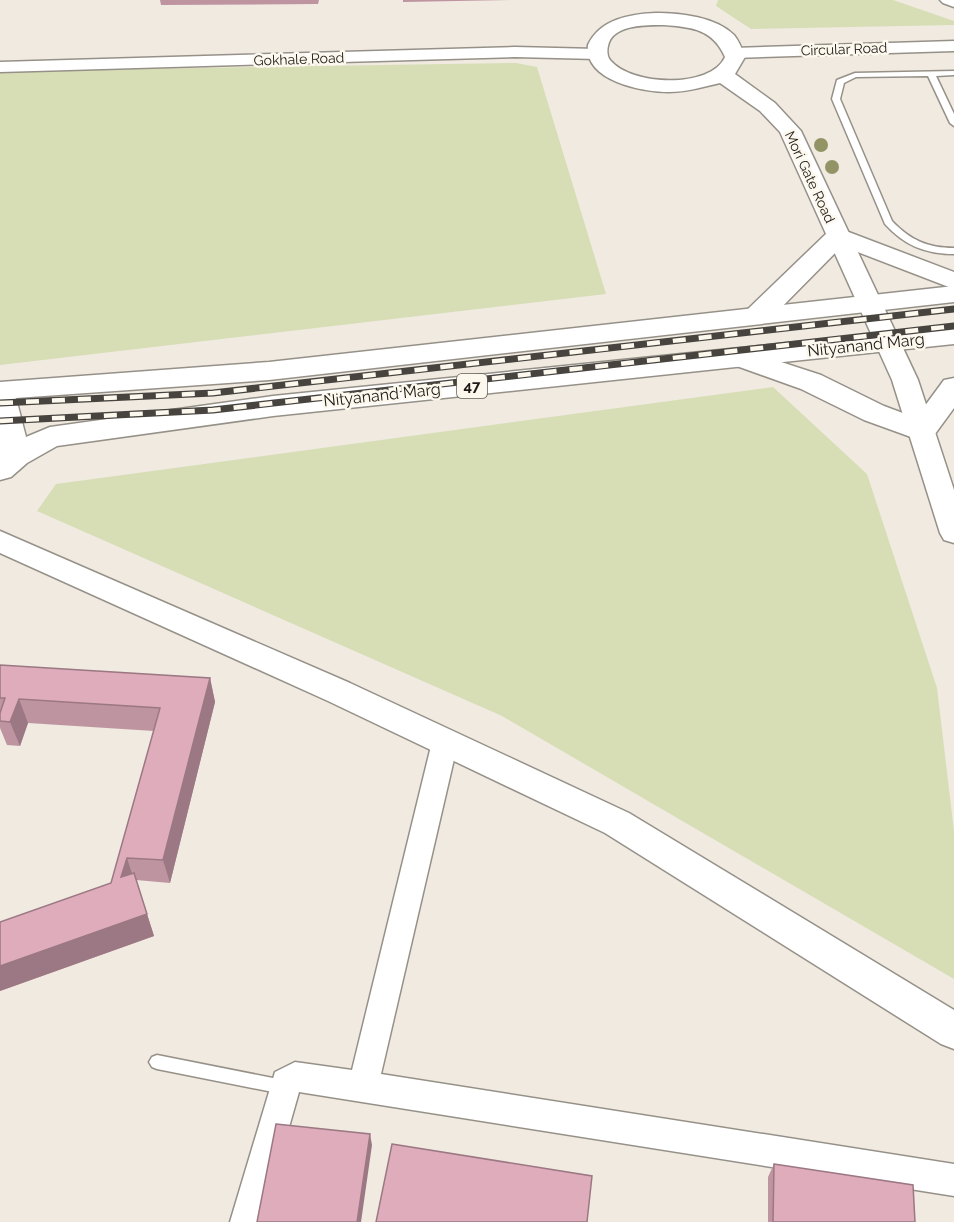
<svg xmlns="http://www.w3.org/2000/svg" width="954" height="1222" font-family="Raleway,sans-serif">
	<rect width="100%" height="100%" fill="#f0eae1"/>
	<path fill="#d7deb6" d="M 718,0 L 893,0 L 954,21 L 954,25 L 751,29 L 716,6 Z
		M 516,63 L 537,67 L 606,294 L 0,365 L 0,71 Z
		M 773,387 L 867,474 L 937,688 L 954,831 L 954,979 L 502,716 L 37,511 L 56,484 Z"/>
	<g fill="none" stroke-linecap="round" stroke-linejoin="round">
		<g stroke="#969188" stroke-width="3">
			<path id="service" d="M 954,71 L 954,75 L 936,76 L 954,114 L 954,126 L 950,123 L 928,76 L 856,77 L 844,83 L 840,99 L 892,221 C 910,240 928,248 954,248 L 954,254 C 925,254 904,245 885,224 L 832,99 L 837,80 L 855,73 Z
				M 157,1055 L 283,1080 L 288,1082 L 291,1087 L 288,1092 L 283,1094 L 157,1069 L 152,1067 L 149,1062 L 152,1057 Z"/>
		</g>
		<g stroke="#969188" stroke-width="3">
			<path id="minor" d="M 940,0 L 954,0 L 954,7 L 943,3 Z
				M 954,41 L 954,51 L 734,58 L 726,53 L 734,48 Z
				M 515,47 L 597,49 L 605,54 L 597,59 L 515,57 L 0,72 L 0,62 Z
				M 445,731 L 454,735 L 458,742 L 381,1074 L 954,1164 L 954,1196 L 299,1092 L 262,1222 L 230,1222 L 275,1072 L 295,1062 L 352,1070 L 432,742 L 436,735 Z"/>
		</g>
		<g stroke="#969188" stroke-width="3">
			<path id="tertiary" d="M 656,13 C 681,13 716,17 734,35 C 739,41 742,49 745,57 L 735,74 L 775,103 L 801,131 L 918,380 L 954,490 L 954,543 L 944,540 L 940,533 L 892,380 L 780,132 L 760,111 L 720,83 C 703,87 687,92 669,92 C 643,92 584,81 588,45 C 600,19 630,14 656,13 ZM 664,25 C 691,27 713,29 725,57 C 711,89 631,86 610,60 C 607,56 607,50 608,46 C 612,24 648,25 664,25 Z
				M 0,531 L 350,683 L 629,813 L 954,1010 L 954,1049 L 941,1044 L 605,833 L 328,701 L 0,553 Z"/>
		</g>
		<g stroke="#969188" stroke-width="3">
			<path id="secondary" d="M 838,228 L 954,272 L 954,289 L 842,246 L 768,321 L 758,323 L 748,321 L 744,315 L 748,309 L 829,231 Z
				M 741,349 L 821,375 L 884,406 L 916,418 L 944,380 L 954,378 L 954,408 L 932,438 L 922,441 L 864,420 L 801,389 L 731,364 L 727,358 L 731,352 Z"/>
		</g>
		<g stroke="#969188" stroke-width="3">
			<path id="primary" d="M 954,286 L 954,302 L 269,380 L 16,398 L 26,437 L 50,427 L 273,396 L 954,326 L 954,344 L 273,416 L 57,446 L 27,463 L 11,477 L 0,480 L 0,382 L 269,362 Z"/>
		</g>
		<use href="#service" fill="#fff" fill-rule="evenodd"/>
		<use href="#minor" fill="#fff" fill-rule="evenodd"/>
		<use href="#tertiary" fill="#fff" fill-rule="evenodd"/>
		<use href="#secondary" fill="#fff" fill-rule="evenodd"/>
		<use href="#primary" fill="#fff" fill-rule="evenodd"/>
		<g stroke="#47443f" stroke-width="7">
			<path id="rail" d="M 0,403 L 213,393 L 954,309
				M 0,421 L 213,410 L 954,326"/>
		</g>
		<use href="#rail" stroke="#fdf8ee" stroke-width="4.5" stroke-dasharray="13" stroke-linecap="butt"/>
	</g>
	<g fill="#929466">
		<circle cx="821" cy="145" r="7"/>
		<circle cx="832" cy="167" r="7"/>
	</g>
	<path fill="#bf94a1" d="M 160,0 L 319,0 L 318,4 L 161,5 Z
		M 403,0 L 510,0 L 403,2 Z
		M 0,665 L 210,678 L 215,702 L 170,883 L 136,880 L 154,936 L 0,991 L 0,922 L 111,883 L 154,731 L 28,723 L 20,746 L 7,745 L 0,728 Z
		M 774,1164 L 915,1222 L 768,1222 L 768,1177 Z"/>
	<path fill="#9b7883" d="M 210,678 L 215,702 L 170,883 L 163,860 Z
		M 19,699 L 28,723 L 20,746 L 10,722 Z
		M 127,858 L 134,880 L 121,877 Z
		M 134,873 L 154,936 L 0,991 L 0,966 Z
		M 370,1134 L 372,1145 L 361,1222 L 357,1222 Z"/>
	<path fill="#deacbb" stroke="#9b7883" stroke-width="1.5" d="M 0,665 L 210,678 L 163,860 L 127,858 L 121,877 L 134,873 L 147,914 L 0,966 L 0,922 L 111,883 L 160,708 L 19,699 L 10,722 L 0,721 L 0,713 L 5,698 L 0,698 Z
		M 276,1124 L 370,1134 L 357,1222 L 257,1222 Z
		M 392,1144 L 592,1176 L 587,1222 L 376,1222 Z
		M 774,1164 L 913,1185 L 915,1222 L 773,1222 Z"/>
	<g text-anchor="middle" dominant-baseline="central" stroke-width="5" stroke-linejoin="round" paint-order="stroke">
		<g font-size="14" fill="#1d1b17" stroke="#fdf8ee">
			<text transform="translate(844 49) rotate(-2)">Circular Road</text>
			<text transform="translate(299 59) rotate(-2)">Gokhale Road</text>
			<text transform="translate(810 177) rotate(65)">Mori Gate Road</text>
		</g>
		<rect fill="#fdf8ee" stroke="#605d58" stroke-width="1.5" x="457" y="374" width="30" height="24" rx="4.5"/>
		<g font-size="15" font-weight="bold" fill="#1d1b17">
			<text x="472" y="386">47</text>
		</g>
		<g font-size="16" fill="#1d1b17" stroke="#fdf8ee">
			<text transform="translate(866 345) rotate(-6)">Nityanand Marg</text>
			<text transform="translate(382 395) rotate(-6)">Nityanand Marg</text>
		</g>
	</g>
</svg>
